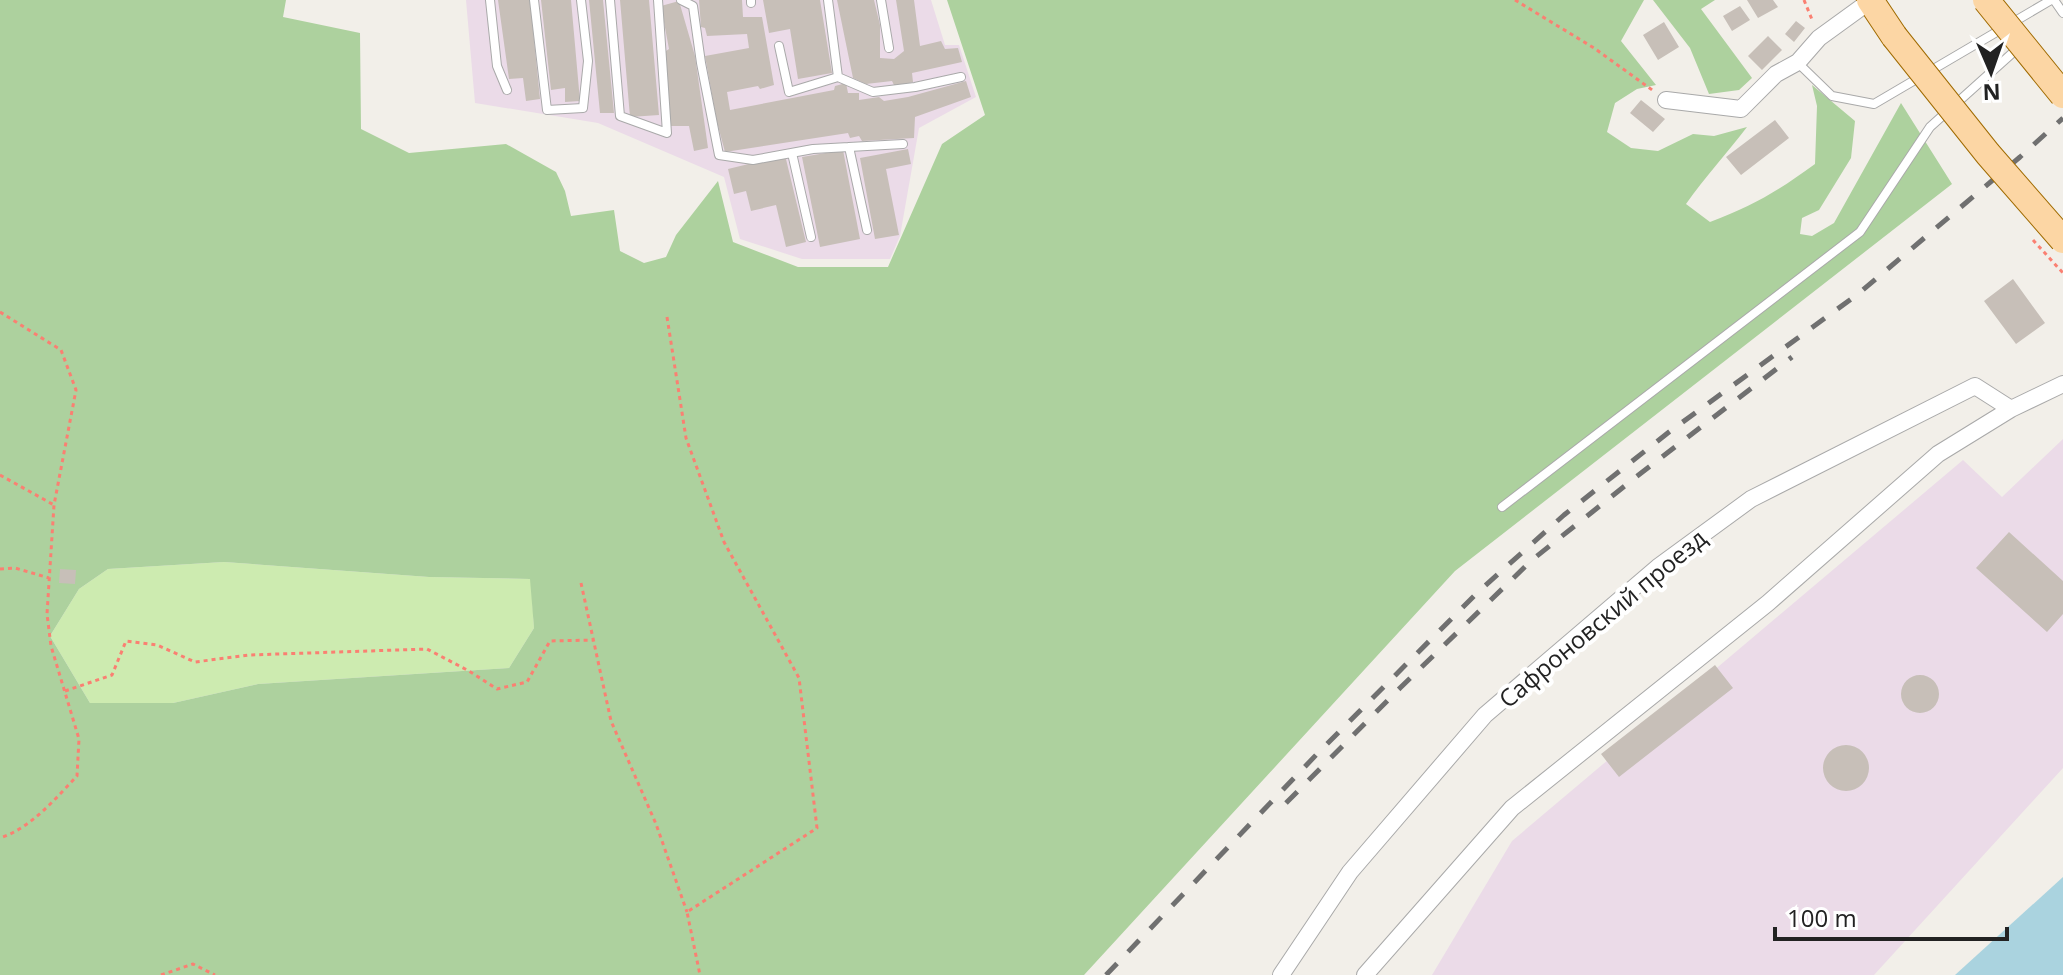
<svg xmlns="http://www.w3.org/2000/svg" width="2063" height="975" font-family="'Open Sans',sans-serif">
	<rect width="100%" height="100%" fill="#f2efe9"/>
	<path fill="#ebdbe8" d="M 466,0 L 931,0 L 945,45 L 959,45 L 976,97 L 919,128 L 900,236 L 890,259 L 802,259 L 740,239 L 724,177 L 598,123 L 475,103 Z
		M 2063,439 L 2063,768 L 1874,975 L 1432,975 L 1512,841 L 1963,460 L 2002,497 Z"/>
	<path fill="#cdebb0" d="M 224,562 L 429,577 L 531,579 L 534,628 L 509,668 L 258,684 L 173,703 L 90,703 L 50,636 L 79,589 L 108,569 Z"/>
	<path fill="#add19e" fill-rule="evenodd" d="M 0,0 L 286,0 L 283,17 L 360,33 L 361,129 L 409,153 L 506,144 L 556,172 L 565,191 L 571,216 L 614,210 L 620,251 L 644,263 L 666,257 L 676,235 L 718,181 L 733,242 L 798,267 L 888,267 L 942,144 L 985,115 L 947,0 L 1644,0 L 1621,41 L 1656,85 L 1637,89 L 1615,103 L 1607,132 L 1631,148 L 1658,151 L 1693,134 L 1714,136 L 1747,127 C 1727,153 1705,177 1686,204 L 1710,222 C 1753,206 1778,191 1815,164 L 1817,106 L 1812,85 L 1855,121 L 1851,158 L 1819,210 L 1802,218 L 1800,234 L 1812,236 L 1834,223 L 1901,103 L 1952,184 L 1455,571 L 1084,975 L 0,975 ZM 224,562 L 429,577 L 530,579 L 534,628 L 509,668 L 258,684 L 173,703 L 90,703 L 50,636 L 79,589 L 108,569 Z
		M 1653,0 L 1715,0 L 1701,9 L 1752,78 L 1739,90 L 1709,94 L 1690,48 Z"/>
	<path fill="#aad3df" d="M 2063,877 L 2063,975 L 1955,975 Z"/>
	<path fill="#c7bfb8" d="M 498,0 L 530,0 L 540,99 L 526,101 L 523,78 L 509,79 Z
		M 541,0 L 571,0 L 580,101 L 565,102 L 565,88 L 551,90 Z
		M 589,0 L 603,0 L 614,113 L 600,113 Z
		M 620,0 L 649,0 L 659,115 L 630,117 Z
		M 699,0 L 742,0 L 743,17 L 762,17 L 774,85 L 760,89 L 758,86 L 727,92 L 730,110 L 834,90 L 835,86 L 846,83 L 848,93 L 859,93 L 859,100 L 879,97 L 884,101 L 908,97 L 966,81 L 971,97 L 915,117 L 914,138 L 862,141 L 859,136 L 850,138 L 848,133 L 725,152 L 717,122 L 705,56 L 749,48 L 747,34 L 707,36 L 705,28 L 701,27 Z
		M 763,0 L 820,0 L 832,73 L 798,79 L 790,29 L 769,33 Z
		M 837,0 L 874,0 L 880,25 L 880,58 L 894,59 L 904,51 L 896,0 L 914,0 L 920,46 L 941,41 L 945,49 L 958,48 L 962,62 L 912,73 L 913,82 L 895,87 L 892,81 L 866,84 L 853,78 Z
		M 1747,0 L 1773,0 L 1778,7 L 1758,18 Z
		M 679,1 L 695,56 L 708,148 L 694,151 L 689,126 L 671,126 L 663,53 L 669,49 L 661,6 Z
		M 1740,6 L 1750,20 L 1732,31 L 1723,16 Z
		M 1796,21 L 1805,28 L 1794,42 L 1785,34 Z
		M 1664,22 L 1679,47 L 1658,60 L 1643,35 Z
		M 1768,36 L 1782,50 L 1762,70 L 1748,56 Z
		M 1641,100 L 1665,119 L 1653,132 L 1630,113 Z
		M 1775,120 L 1789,138 L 1741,175 L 1726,157 Z
		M 908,149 L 911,164 L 886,169 L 899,235 L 875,239 L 860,158 Z
		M 843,150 L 860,239 L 820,247 L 802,157 Z
		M 785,155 L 806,242 L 786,247 L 776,205 L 751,211 L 746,191 L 734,194 L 728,169 Z
		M 2013,279 L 2045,323 L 2016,344 L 1984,301 Z
		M 2009,532 L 2063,581 L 2063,614 L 2047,632 L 1976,568 Z
		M 60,569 L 76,570 L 75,584 L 59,583 Z
		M 1715,665 L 1733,688 L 1619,777 L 1601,754 Z
		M1901 694a19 19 0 1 1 38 0a19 19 0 1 1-38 0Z
		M1823 768a23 23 0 1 1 46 0a23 23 0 1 1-46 0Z"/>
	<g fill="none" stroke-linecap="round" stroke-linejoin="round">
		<g stroke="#a9a9a9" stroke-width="10">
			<path id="service" d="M 490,0 L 497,66 L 507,90
				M 534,0 L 547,110 L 583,108 L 588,61 L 581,0
				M 610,0 L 620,116 L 667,133 L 658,0
				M 681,0 L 693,6 L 701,63 L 719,155 L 753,160 L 813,149 L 903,144
				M 751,0 L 751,3
				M 828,0 L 838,77 L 873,92 L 915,87 L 961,77
				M 881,0 L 889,48
				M 2054,0 L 2063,13
				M 779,46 L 789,92 L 838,77
				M 1798,63 L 1832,96 L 1874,104 L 2051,0
				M 849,147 L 867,230
				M 792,153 L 811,237
				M 1502,507 L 1860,232 L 1930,127 L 2018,48"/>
		</g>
		<g stroke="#a9a9a9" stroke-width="18">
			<path id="minor" d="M 1666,100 L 1741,109 L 1776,74 L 1798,62 L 1819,38 L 1870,1
				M 1281,975 L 1350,872 L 1485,715 L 1658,567 L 1751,499 L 1975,386 L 2011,409
				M 1365,975 L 1512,808 L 1768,603 L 1938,454 L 2011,409 L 2063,384"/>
		</g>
		<g stroke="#a06b00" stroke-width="28">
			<path id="primary" d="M 1870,0 L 1894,36"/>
		</g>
		<path stroke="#fa8072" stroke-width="3" stroke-dasharray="4 4" stroke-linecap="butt" d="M 1515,0 L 1594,48 L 1655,92
			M 1804,0 L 1813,22
			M 0,312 L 61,350 L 76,390 L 54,505 L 47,614 L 51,646 L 79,739 L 77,776 C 55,799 31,828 0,838
			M 667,317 L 686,438 L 724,542 L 799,678 L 817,828 L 687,912 L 700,975
			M 0,475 L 54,505
			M 0,569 L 15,568 L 49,578
			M 581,583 L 611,721 L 656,824 L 687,912
			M 65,691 L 112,675 L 126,641 L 157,645 L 195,662 L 249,655 L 427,649 L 469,671 L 497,689 L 527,682 L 550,641 L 594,640
			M 161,975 L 193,964 L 215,975"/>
		<use href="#service" stroke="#fff" stroke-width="8"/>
		<use href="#minor" stroke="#fff" stroke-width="16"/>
		<use href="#primary" stroke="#fcd6a4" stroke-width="26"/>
		<path stroke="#707070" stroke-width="5" stroke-dasharray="16 16" stroke-linecap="butt" d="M 1286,803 L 1400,688 L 1532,560 L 1636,477 L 1792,357
			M 1106,975 L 1317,754 L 1478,592 L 1564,515 L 1669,432 L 1858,294 L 2020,157 L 2063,118"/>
		<g stroke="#a06b00" stroke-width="28" stroke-linecap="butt">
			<path id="primary-bridge" d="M 1986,0 L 2063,95
				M 1894,36 L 1988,154 L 2063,240"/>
		</g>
		<path stroke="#fa8072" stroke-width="3" stroke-dasharray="4 4" stroke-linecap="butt" d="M 2033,240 L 2063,273"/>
		<use href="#primary-bridge" stroke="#fcd6a4" stroke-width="26"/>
	</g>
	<g text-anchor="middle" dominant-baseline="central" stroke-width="8" stroke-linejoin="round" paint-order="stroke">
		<g font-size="24" fill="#222" stroke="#fff">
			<text transform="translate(1602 618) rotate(-40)">Сафроновский проезд</text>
		</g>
	</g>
	<g transform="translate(1991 72) rotate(178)" stroke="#ffffff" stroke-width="6" paint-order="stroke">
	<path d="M0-6L14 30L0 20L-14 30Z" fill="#222222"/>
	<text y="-12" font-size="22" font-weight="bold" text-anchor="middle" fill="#222222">N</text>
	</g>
	<path d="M1775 927v12h232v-12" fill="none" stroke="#222222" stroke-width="4"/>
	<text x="1787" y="927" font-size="24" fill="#222222" stroke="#ffffff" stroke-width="6" paint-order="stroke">100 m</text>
</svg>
